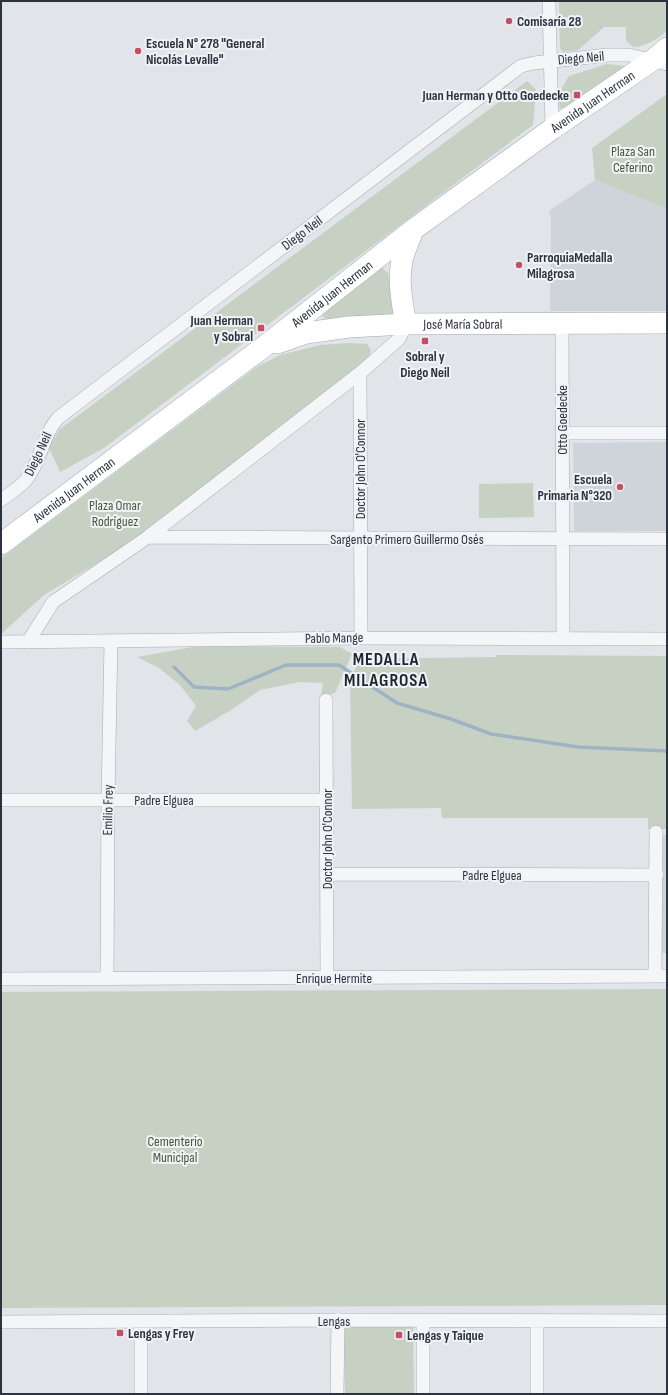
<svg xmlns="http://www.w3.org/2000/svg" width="668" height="1395" font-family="'Sofia Sans Condensed',sans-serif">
	<rect width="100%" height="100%" fill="#e1e4e8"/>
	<path fill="#cfd3da" d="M 595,180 L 667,209 L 667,311 L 550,311 L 551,219 L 549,211 Z
		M 667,442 L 667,531 L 574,531 L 573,443 Z
		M 659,835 L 667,835 L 667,953 L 659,953 Z"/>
	<path fill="#c7d1c3" d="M 667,1 L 667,31 C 656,40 647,46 633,47 L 626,41 L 626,27 L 604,27 L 578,50 L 563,52 L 560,49 L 559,2 Z
		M 607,64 L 626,66 L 566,107 L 560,109 C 557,96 562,87 569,76 Z
		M 527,81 L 536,90 L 533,125 L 104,448 L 60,472 L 49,448 L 60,429 Z
		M 667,94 L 667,209 L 595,180 L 592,148 Z
		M 381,267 L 388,273 L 394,316 L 328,320 L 323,317 L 322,310 Z
		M 350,343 L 367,344 L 371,351 L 368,359 L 121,549 L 44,595 L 1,634 L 1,558 L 257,367 L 280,355 L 320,345 Z
		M 533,483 L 534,517 L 479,518 L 479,484 Z
		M 199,646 L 340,647 L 352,654 L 335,693 L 321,696 L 323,683 L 299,682 L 260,690 L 231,710 L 195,731 L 187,721 L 196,706 L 180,685 L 159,668 L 137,657 Z
		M 496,655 L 667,656 L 667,829 L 648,829 L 648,818 L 442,818 L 441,808 L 352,809 L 350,680 L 360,659 L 496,657 Z
		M 667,989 L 667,1305 L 1,1308 L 1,992 Z
		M 413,1326 L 414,1394 L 345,1394 L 344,1327 Z"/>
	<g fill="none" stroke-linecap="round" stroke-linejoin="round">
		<path stroke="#9fb3c5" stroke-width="3.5" d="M 174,667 L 194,687 L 228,689 L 286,665 L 339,665 L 397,703 L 451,719 L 491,734 L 578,747 L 667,751"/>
		<g stroke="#a7abb2" stroke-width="14">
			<path id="street" d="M 549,1 L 552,129
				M 562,323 L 563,638
				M 360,373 L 361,638
				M 562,433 L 667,433
				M 1,500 C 9,494 19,488 26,480 C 41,462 42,436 58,418 L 521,66 L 534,63 L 608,55 L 629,55 L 667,64
				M 148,537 L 667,539
				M 1,642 L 361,638 L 667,639
				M 28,642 L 53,602 L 148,537 L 360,373 L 399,339 L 406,324
				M 326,700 L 327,978
				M 1,800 L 327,800
				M 327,874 L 657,875
				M 655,976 L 656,832
				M 1,979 L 667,976
				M 107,979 L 108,800 L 111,641
				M 423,1321 L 423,1394
				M 537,1321 L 537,1394
				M 1,1322 L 338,1320 L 667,1321
				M 141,1322 L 141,1394
				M 337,1394 L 338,1320"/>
		</g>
		<g stroke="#a1a9b3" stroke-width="22">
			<g id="primary">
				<path d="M 406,324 C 402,303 397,278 403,256 C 406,247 410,239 413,230"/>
				<path id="s1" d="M 277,343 L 306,333 L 349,327 L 406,324 L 667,323"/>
				<path id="s2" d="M 1,544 L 261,349 L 414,229 L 552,129 L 653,60 L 667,48"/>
			</g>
		</g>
		<use href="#street" stroke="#f3f5f7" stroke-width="13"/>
		<use href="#primary" stroke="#fff" stroke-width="21"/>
	</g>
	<g fill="#c25165" stroke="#f0f3f6" stroke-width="1.5">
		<circle cx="509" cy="21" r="4"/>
		<circle cx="138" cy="51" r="4"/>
		<rect x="573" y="91" width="8" height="8" rx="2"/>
		<circle cx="519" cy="265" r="4"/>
		<rect x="257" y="324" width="8" height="8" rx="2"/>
		<rect x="421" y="337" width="8" height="8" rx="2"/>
		<circle cx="620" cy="487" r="4"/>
		<rect x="116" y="1329" width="8" height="8" rx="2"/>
		<rect x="395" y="1331" width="8" height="8" rx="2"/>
	</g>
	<g text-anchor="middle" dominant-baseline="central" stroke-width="4" stroke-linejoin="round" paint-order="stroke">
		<g font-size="14" font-weight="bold" fill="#2b333e" stroke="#f0f3f6" text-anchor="start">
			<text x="517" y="21">Comisaría 28</text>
			<text x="146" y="43">Escuela N° 278 "General<tspan x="146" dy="16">Nicolás Levalle"</tspan></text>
			<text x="569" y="95" text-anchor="end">Juan Herman y Otto Goedecke</text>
			<text x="527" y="257">ParroquiaMedalla<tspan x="527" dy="16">Milagrosa</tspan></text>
			<text x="253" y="320" text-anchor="end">Juan Herman<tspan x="253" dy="16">y Sobral</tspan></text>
			<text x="425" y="356" text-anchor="middle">Sobral y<tspan x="425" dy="16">Diego Neil</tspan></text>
			<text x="612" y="479" text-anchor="end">Escuela<tspan x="612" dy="16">Primaria N°320</tspan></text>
			<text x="128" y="1333">Lengas y Frey</text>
			<text x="407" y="1335">Lengas y Taique</text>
		</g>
		<g font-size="14" fill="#2b333e" stroke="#f0f3f6">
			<text transform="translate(581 58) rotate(-5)">Diego Neil</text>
			<text stroke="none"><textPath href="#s2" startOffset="739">Avenida Juan Herman</textPath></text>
			<text transform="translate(302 233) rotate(-37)">Diego Neil</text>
			<text stroke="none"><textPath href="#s2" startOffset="415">Avenida Juan Herman</textPath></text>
			<text stroke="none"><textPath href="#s1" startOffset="188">José María Sobral</textPath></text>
			<text transform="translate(562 420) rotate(-90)">Otto Goedecke</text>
			<text transform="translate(38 454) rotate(-65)">Diego Neil</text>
			<text transform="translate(360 469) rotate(-90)">Doctor John O'Connor</text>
			<text stroke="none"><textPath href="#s2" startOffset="91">Avenida Juan Herman</textPath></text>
			<text x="407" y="539">Sargento Primero Guillermo Osés</text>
			<text transform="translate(334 638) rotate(-1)">Pablo Mange</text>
			<text x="164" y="800">Padre Elguea</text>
			<text transform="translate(108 810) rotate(-89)">Emilio Frey</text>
			<text transform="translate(327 839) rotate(-90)">Doctor John O'Connor</text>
			<text x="492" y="875">Padre Elguea</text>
			<text x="334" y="978">Enrique Hermite</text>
			<text x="334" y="1321">Lengas</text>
		</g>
		<g font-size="14" fill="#405939" stroke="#f0f3f6">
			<text x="633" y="151">Plaza San<tspan x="633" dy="16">Ceferino</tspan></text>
			<text x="115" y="505">Plaza Omar<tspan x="115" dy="16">Rodríguez</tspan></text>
			<text x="175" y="1141">Cementerio<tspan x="175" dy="16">Municipal</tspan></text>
		</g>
		<g font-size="18" font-weight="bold" letter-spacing="1" fill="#1d242f" stroke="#f0f3f6">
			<text x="386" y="659">MEDALLA<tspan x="386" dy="21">MILAGROSA</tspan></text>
		</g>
	</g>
	<rect width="668" height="1395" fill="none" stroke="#2b333e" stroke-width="4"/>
</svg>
